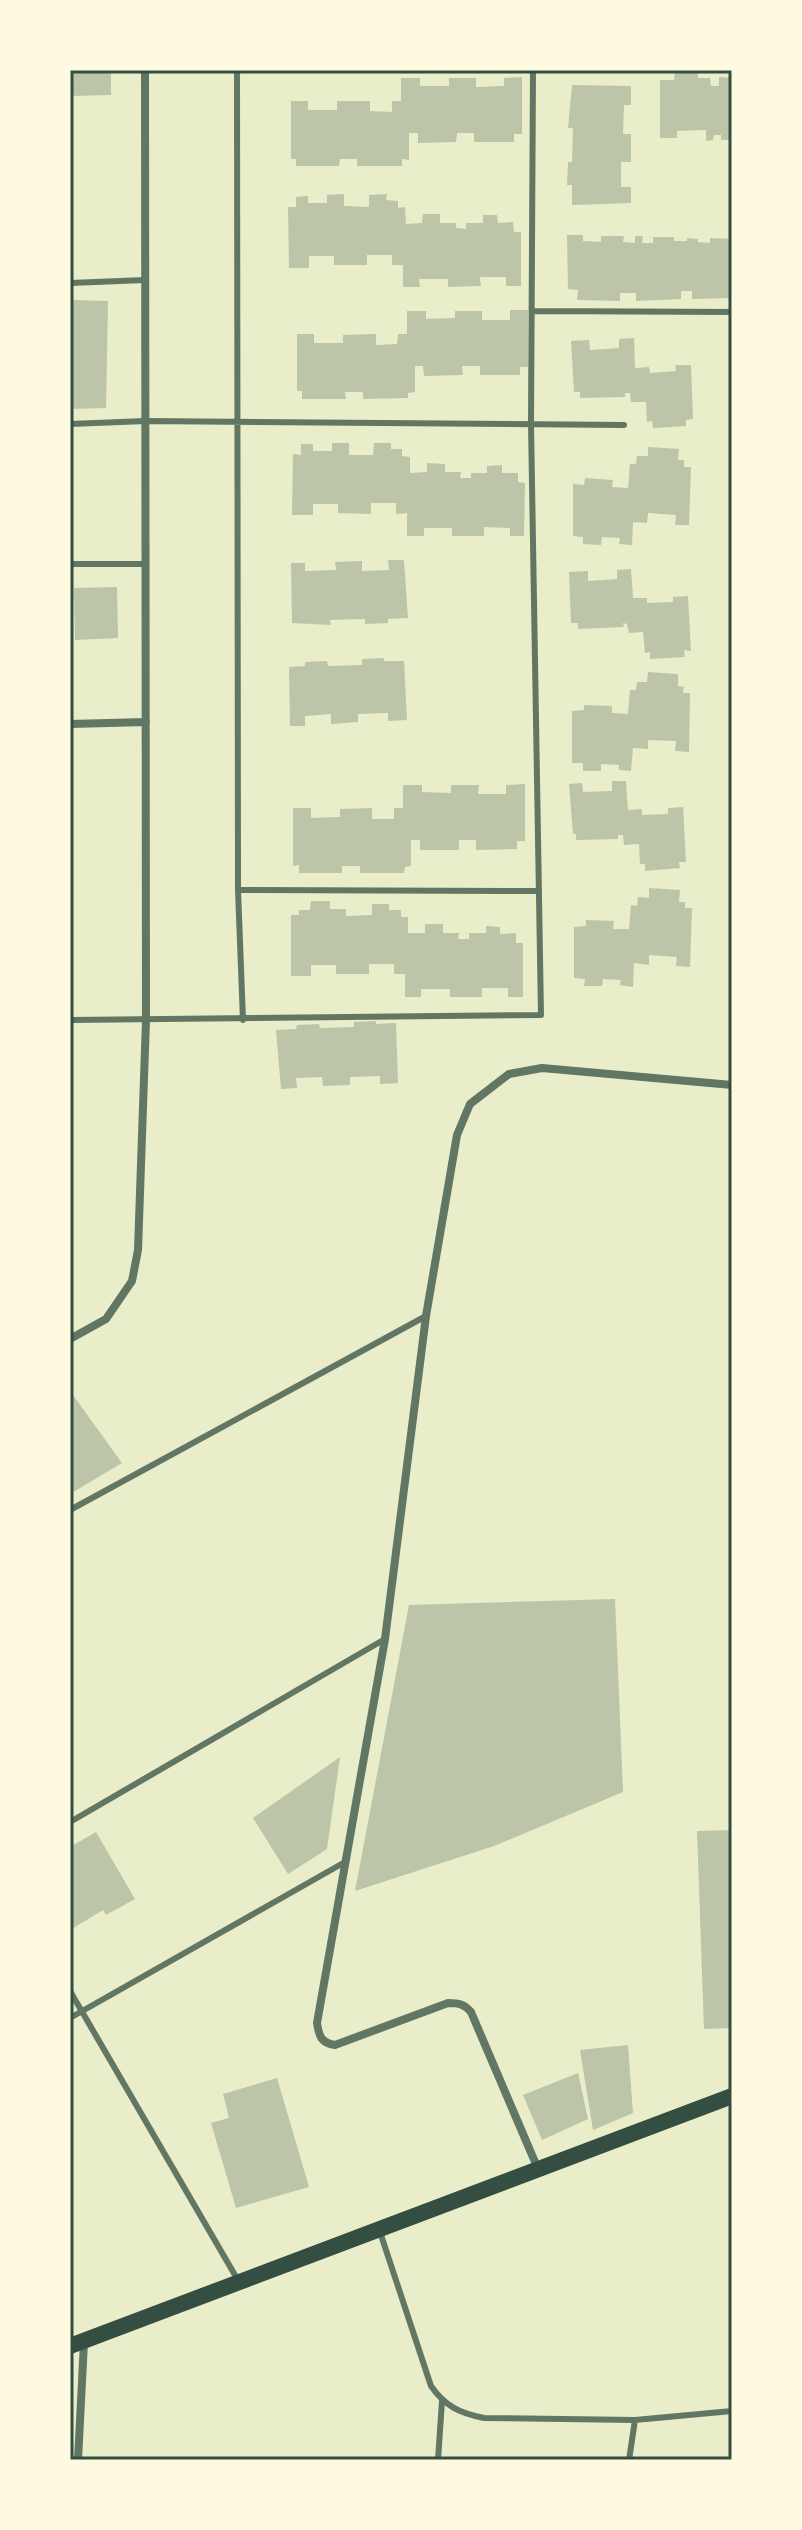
<svg xmlns="http://www.w3.org/2000/svg" width="802" height="2530" font-family="Lora,serif">
	<rect width="100%" height="100%" fill="#e9edc9"/>
	<path fill="#bcc5a7" d="M 70,70 L 111,70 L 111,95 L 70,96 Z
		M 675,72 L 698,72 L 698,78 L 710,78 L 711,86 L 719,86 L 719,77 L 732,78 L 732,140 L 721,140 L 721,135 L 714,135 L 713,140 L 706,141 L 706,130 L 677,131 L 677,138 L 660,138 L 660,80 L 674,80 Z
		M 522,77 L 522,134 L 514,134 L 514,142 L 474,142 L 474,133 L 457,133 L 456,142 L 418,143 L 418,133 L 409,133 L 409,160 L 402,159 L 402,166 L 357,166 L 357,159 L 340,159 L 339,166 L 296,166 L 296,159 L 291,159 L 291,101 L 308,101 L 308,110 L 337,110 L 337,101 L 370,101 L 370,111 L 392,112 L 392,101 L 401,101 L 401,78 L 420,78 L 420,86 L 449,86 L 449,78 L 476,78 L 476,87 L 504,86 L 504,78 Z
		M 572,85 L 631,86 L 631,105 L 624,105 L 623,134 L 631,134 L 631,162 L 621,162 L 621,187 L 631,187 L 631,203 L 572,205 L 572,185 L 567,185 L 568,162 L 572,162 L 573,128 L 568,128 Z
		M 344,194 L 344,206 L 369,207 L 369,195 L 387,194 L 386,200 L 398,201 L 398,208 L 405,207 L 406,224 L 422,223 L 423,214 L 440,214 L 440,223 L 456,223 L 456,228 L 466,229 L 466,223 L 483,223 L 483,215 L 497,215 L 498,223 L 513,222 L 514,232 L 521,232 L 521,286 L 506,286 L 506,277 L 480,277 L 481,286 L 448,287 L 448,279 L 419,279 L 420,287 L 403,287 L 403,265 L 392,265 L 392,255 L 367,255 L 367,265 L 334,265 L 334,256 L 309,256 L 309,268 L 289,268 L 288,207 L 296,207 L 296,197 L 308,196 L 308,203 L 327,203 L 327,195 Z
		M 567,235 L 583,235 L 583,241 L 601,242 L 601,236 L 624,236 L 623,242 L 635,243 L 635,236 L 643,236 L 642,243 L 653,243 L 653,237 L 674,237 L 674,241 L 687,241 L 687,238 L 698,239 L 698,242 L 710,243 L 710,238 L 732,239 L 732,298 L 692,299 L 692,291 L 681,291 L 681,299 L 636,301 L 636,293 L 620,293 L 620,301 L 577,300 L 578,290 L 568,289 Z
		M 70,300 L 108,301 L 106,408 L 70,409 Z
		M 510,310 L 528,310 L 528,367 L 520,367 L 520,375 L 480,375 L 480,366 L 462,366 L 463,375 L 424,376 L 423,366 L 415,366 L 415,392 L 408,393 L 408,398 L 363,399 L 363,392 L 345,392 L 346,399 L 302,399 L 302,391 L 297,391 L 297,334 L 314,334 L 314,343 L 343,343 L 343,335 L 376,334 L 376,345 L 397,344 L 398,334 L 407,334 L 407,311 L 426,311 L 426,319 L 455,318 L 455,311 L 482,311 L 482,320 L 510,320 Z
		M 634,338 L 635,368 L 649,367 L 650,373 L 676,371 L 675,365 L 691,365 L 693,419 L 686,420 L 686,426 L 653,428 L 652,421 L 647,422 L 646,402 L 631,402 L 630,393 L 625,393 L 625,397 L 580,398 L 580,392 L 574,392 L 571,341 L 589,340 L 590,350 L 619,348 L 619,339 Z
		M 332,443 L 349,443 L 349,455 L 373,455 L 374,443 L 391,443 L 391,449 L 402,449 L 402,456 L 410,457 L 410,473 L 427,472 L 427,463 L 445,464 L 445,472 L 461,472 L 460,478 L 471,478 L 471,473 L 487,473 L 487,466 L 502,465 L 502,473 L 518,473 L 518,482 L 525,483 L 524,536 L 510,536 L 510,528 L 484,527 L 484,536 L 452,536 L 452,528 L 424,528 L 424,536 L 407,536 L 407,513 L 396,514 L 396,503 L 371,503 L 371,514 L 338,513 L 338,504 L 313,504 L 313,515 L 292,515 L 293,454 L 301,455 L 301,444 L 313,444 L 313,451 L 332,451 Z
		M 648,447 L 679,449 L 678,460 L 684,460 L 684,467 L 691,467 L 689,525 L 675,525 L 676,515 L 648,513 L 647,523 L 633,522 L 632,545 L 619,544 L 620,538 L 602,537 L 601,545 L 583,544 L 583,537 L 573,536 L 573,484 L 584,485 L 585,478 L 613,480 L 612,487 L 628,488 L 630,464 L 636,464 L 637,456 L 648,456 Z
		M 388,560 L 404,560 L 408,618 L 388,619 L 388,623 L 365,624 L 365,619 L 330,620 L 331,625 L 292,623 L 291,563 L 305,563 L 305,571 L 336,570 L 335,562 L 362,561 L 362,571 L 389,570 Z
		M 631,569 L 633,598 L 647,598 L 647,603 L 673,602 L 673,597 L 688,596 L 691,651 L 684,650 L 685,657 L 650,659 L 650,652 L 645,653 L 643,632 L 629,633 L 627,624 L 623,623 L 624,627 L 578,629 L 578,623 L 571,623 L 569,572 L 588,571 L 588,581 L 617,579 L 617,570 Z
		M 117,587 L 118,638 L 75,640 L 74,588 Z
		M 384,658 L 384,661 L 404,661 L 407,720 L 388,721 L 388,713 L 358,714 L 358,722 L 331,724 L 331,714 L 305,716 L 305,726 L 290,726 L 289,667 L 305,666 L 305,662 L 327,661 L 328,666 L 362,665 L 362,659 Z
		M 648,672 L 678,674 L 678,686 L 684,687 L 683,693 L 690,693 L 689,752 L 675,751 L 676,741 L 648,740 L 648,749 L 633,748 L 631,771 L 619,770 L 619,765 L 601,764 L 601,771 L 583,771 L 583,763 L 572,763 L 572,711 L 584,710 L 584,705 L 612,706 L 612,713 L 628,714 L 630,690 L 636,690 L 637,682 L 647,682 Z
		M 612,781 L 626,781 L 628,810 L 642,809 L 642,815 L 668,814 L 668,808 L 683,807 L 686,862 L 679,862 L 680,868 L 645,871 L 645,864 L 640,864 L 639,844 L 624,845 L 623,835 L 618,835 L 618,839 L 576,840 L 576,834 L 573,834 L 569,784 L 582,783 L 583,792 L 612,791 Z
		M 525,784 L 525,841 L 517,841 L 517,849 L 476,850 L 476,840 L 459,840 L 459,850 L 420,850 L 420,840 L 411,840 L 411,866 L 405,867 L 404,873 L 360,873 L 360,866 L 342,866 L 342,873 L 299,873 L 299,865 L 293,866 L 293,808 L 311,808 L 311,818 L 340,817 L 340,809 L 372,808 L 372,819 L 394,819 L 394,808 L 403,808 L 403,785 L 422,785 L 422,792 L 451,793 L 451,785 L 479,785 L 478,794 L 506,794 L 506,785 Z
		M 649,888 L 680,890 L 679,902 L 685,902 L 685,908 L 692,908 L 690,967 L 676,966 L 677,957 L 649,955 L 649,965 L 634,963 L 633,987 L 620,985 L 621,980 L 603,979 L 602,986 L 584,986 L 585,979 L 574,978 L 574,927 L 586,926 L 586,920 L 614,921 L 613,929 L 629,929 L 631,905 L 637,906 L 638,897 L 649,898 Z
		M 311,901 L 330,901 L 330,909 L 346,909 L 346,916 L 372,915 L 372,904 L 389,904 L 389,910 L 401,910 L 401,917 L 408,917 L 408,933 L 425,933 L 425,924 L 443,924 L 443,933 L 459,933 L 458,939 L 469,939 L 469,933 L 486,933 L 486,926 L 500,927 L 500,934 L 516,933 L 516,943 L 523,943 L 523,997 L 508,997 L 508,988 L 482,988 L 482,997 L 450,997 L 450,989 L 421,989 L 421,997 L 405,997 L 405,974 L 394,974 L 394,964 L 369,964 L 369,974 L 336,974 L 336,965 L 311,965 L 311,976 L 291,976 L 291,915 L 299,915 L 299,910 L 310,910 Z
		M 376,1021 L 376,1024 L 396,1023 L 398,1083 L 380,1084 L 380,1076 L 350,1077 L 350,1085 L 323,1086 L 322,1077 L 296,1078 L 297,1088 L 281,1089 L 276,1030 L 296,1029 L 297,1025 L 319,1024 L 320,1028 L 354,1027 L 354,1022 Z
		M 70,1391 L 122,1463 L 70,1494 Z
		M 615,1599 L 623,1792 L 494,1846 L 355,1891 L 409,1605 Z
		M 340,1757 L 327,1849 L 288,1874 L 253,1818 Z
		M 732,1830 L 732,2028 L 704,2029 L 697,1831 Z
		M 96,1832 L 135,1899 L 106,1915 L 103,1910 L 70,1930 L 70,1847 Z
		M 628,2045 L 633,2113 L 593,2130 L 580,2050 Z
		M 578,2073 L 588,2119 L 542,2140 L 523,2095 Z
		M 277,2078 L 309,2187 L 236,2208 L 211,2123 L 229,2118 L 223,2094 Z"/>
	<g fill="none" stroke-linecap="round" stroke-linejoin="round">
		<path stroke="#617663" stroke-width="6" d="M 237,70 L 238,890 L 243,1020
			M 70,283 L 145,280
			M 533,311 L 732,312
			M 70,424 L 146,421 L 624,425
			M 70,564 L 146,564
			M 238,890 L 539,891
			M 70,1020 L 541,1015 L 531,424 L 533,70
			M 70,1510 L 426,1316
			M 70,1822 L 385,1639
			M 70,1991 L 239,2282
			M 70,2018 L 345,1862
			M 380,2232 L 431,2386 C 445,2406 459,2413 484,2418 L 635,2420 L 732,2411
			M 438,2460 L 442,2401
			M 629,2460 L 635,2420"/>
		<path stroke="#617663" stroke-width="8" d="M 70,724 L 146,722
			M 70,1339 L 106,1319 L 132,1281 L 138,1250 L 146,1021 L 145,70
			M 538,2169 L 471,2012 C 464,2004 459,2003 448,2003 L 335,2045 C 321,2043 319,2036 317,2023 L 385,1639 L 426,1316 L 457,1135 L 470,1104 L 509,1074 L 542,1068 L 732,1085
			M 78,2460 L 84,2342"/>
		<path stroke="#344e41" stroke-width="16" d="M 70,2346 L 732,2096"/>
	</g>
	<rect width="802" height="2530" fill="none" stroke="#fefae0" stroke-width="144"/>
	<rect x="72" y="72" width="658" height="2386" fill="none" stroke="#344e41" stroke-width="3"/>
</svg>
